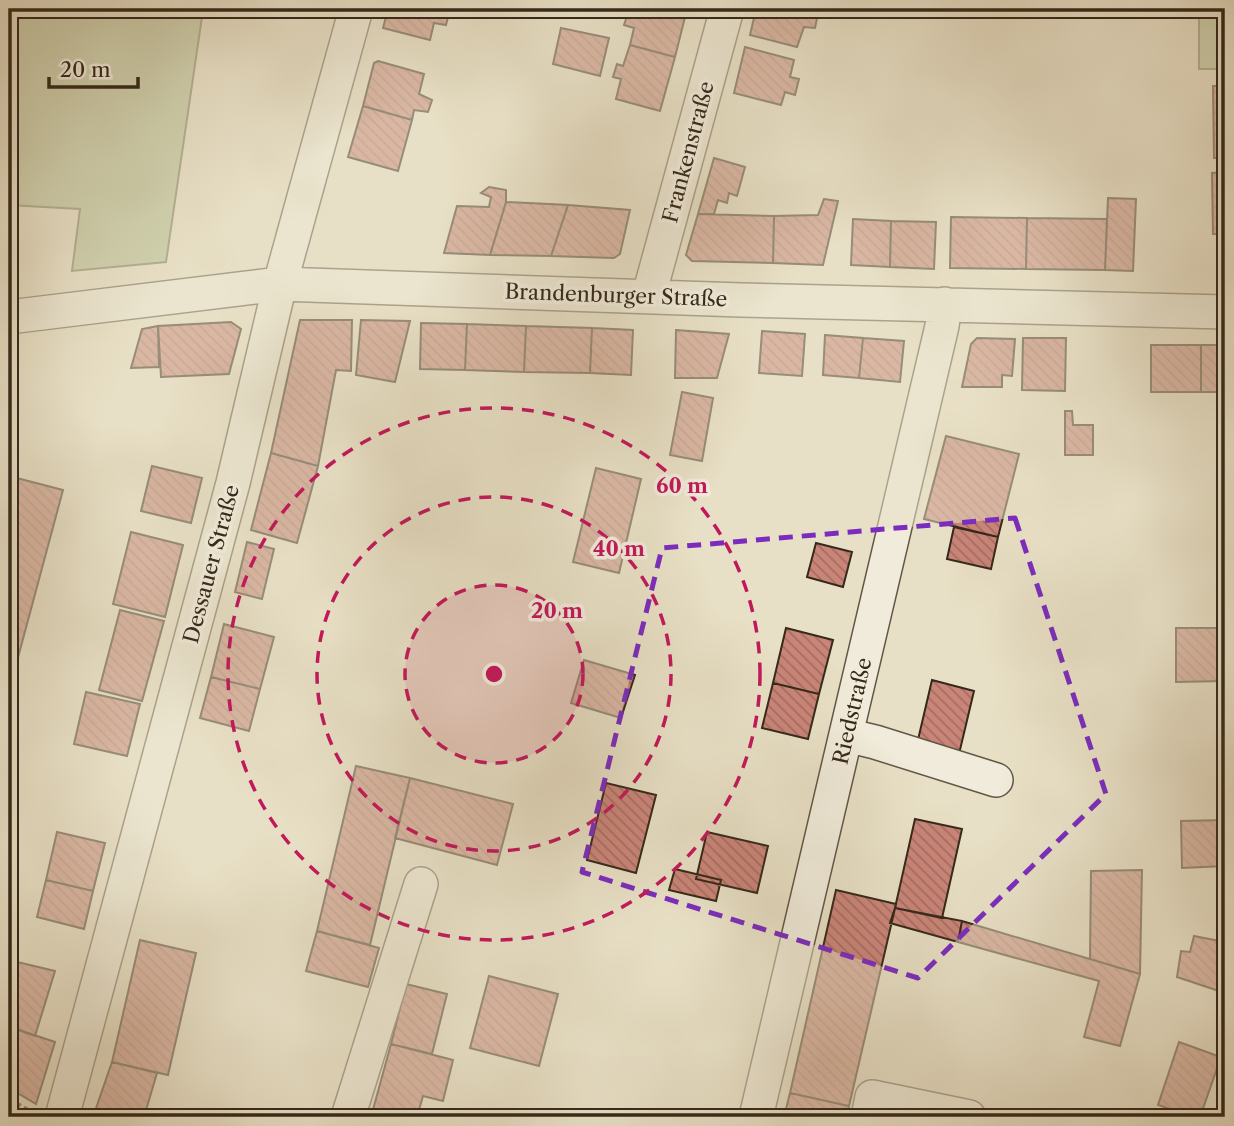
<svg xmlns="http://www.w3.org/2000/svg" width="1234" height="1126" font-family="'Libre Caslon Text',serif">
	<defs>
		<pattern id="building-back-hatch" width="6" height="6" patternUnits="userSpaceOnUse" patternTransform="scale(1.75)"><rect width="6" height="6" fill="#ca8579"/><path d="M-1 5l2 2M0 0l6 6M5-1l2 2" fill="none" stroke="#a56d62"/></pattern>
	</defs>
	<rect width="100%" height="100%" fill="#e8e0c6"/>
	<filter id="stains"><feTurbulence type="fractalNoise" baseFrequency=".00286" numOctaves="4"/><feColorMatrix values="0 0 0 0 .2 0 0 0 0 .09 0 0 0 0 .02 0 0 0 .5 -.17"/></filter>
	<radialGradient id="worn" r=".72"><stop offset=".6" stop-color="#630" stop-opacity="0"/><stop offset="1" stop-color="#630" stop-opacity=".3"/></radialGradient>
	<path fill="#b6c294" stroke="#767657" stroke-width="2" d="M 9,9 L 203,10 L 166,262 L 72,271 L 80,209 L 9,205 Z
		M 1199,10 L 1225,10 L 1225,69 L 1199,69 Z"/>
	<path fill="url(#building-back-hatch)" stroke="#35291a" stroke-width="2" d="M 388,9 L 439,9 L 449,13 L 446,25 L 434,23 L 430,40 L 383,28 Z
		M 641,9 L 687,9 L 675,57 L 630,45 L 634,28 L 624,25 L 628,13 L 639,16 Z
		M 756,9 L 819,9 L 815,28 L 804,27 L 797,47 L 750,35 Z
		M 561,28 L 609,38 L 600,76 L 553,64 Z
		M 630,45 L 675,57 L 660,111 L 616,99 L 621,79 L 613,77 L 617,64 L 623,66 Z
		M 745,47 L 794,60 L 790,77 L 799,79 L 795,95 L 785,92 L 781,105 L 734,93 Z
		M 378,61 L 424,74 L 419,94 L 432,100 L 428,112 L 414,110 L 412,120 L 363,106 L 374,63 Z
		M 1217,72 L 1225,72 L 1225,158 L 1214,158 L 1213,86 L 1217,86 Z
		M 363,106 L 412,120 L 398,171 L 348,157 Z
		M 714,158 L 745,167 L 737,196 L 729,193 L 727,203 L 718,200 L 714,214 L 698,214 Z
		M 1225,172 L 1225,234 L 1213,234 L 1212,173 Z
		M 489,187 L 506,190 L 506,202 L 490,255 L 444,253 L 457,206 L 489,207 L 491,197 L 481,193 Z
		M 1108,198 L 1136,199 L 1133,271 L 1105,270 Z
		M 824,199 L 838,201 L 823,265 L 773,263 L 774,216 L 818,215 Z
		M 506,202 L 568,205 L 551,256 L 490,255 Z
		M 568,205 L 630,210 L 620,254 L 614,258 L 551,256 Z
		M 698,214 L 774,216 L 773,263 L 692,261 L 686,255 Z
		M 951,217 L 1027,218 L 1026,269 L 950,268 Z
		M 1027,218 L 1107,219 L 1105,270 L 1026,269 Z
		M 853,219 L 891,221 L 890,267 L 851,265 Z
		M 891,221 L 936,222 L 934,269 L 890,267 Z
		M 300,320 L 352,320 L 351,371 L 336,370 L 318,466 L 271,453 Z
		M 361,320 L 410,321 L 395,382 L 356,375 Z
		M 231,322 L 241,329 L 229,374 L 161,377 L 158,326 Z
		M 421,323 L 467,324 L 465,370 L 420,369 Z
		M 467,324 L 526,326 L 524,372 L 465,370 Z
		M 158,326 L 159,367 L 131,368 L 142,329 Z
		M 526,326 L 592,328 L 590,373 L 524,372 Z
		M 592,328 L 633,330 L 631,375 L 590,373 Z
		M 676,330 L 729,334 L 717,378 L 675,378 Z
		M 762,331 L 805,334 L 802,376 L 759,373 Z
		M 825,335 L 863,338 L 859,378 L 823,375 Z
		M 863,338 L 904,341 L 900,382 L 859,378 Z
		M 977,338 L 1015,339 L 1012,376 L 1002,375 L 1002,387 L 962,387 L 971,344 Z
		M 1023,338 L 1066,338 L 1065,391 L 1022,390 Z
		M 1151,345 L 1201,345 L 1201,392 L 1151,392 Z
		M 1201,345 L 1225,345 L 1225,392 L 1201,392 Z
		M 682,392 L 713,398 L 702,461 L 670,455 Z
		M 1065,411 L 1072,411 L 1073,425 L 1093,425 L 1093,455 L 1065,455 Z
		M 946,436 L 1019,454 L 998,537 L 924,519 Z
		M 271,453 L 318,466 L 297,543 L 251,530 Z
		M 152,466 L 202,478 L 191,523 L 141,511 Z
		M 596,468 L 641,479 L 619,573 L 573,562 Z
		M 9,476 L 63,490 L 9,691 Z
		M 954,527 L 998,537 L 991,569 L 947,559 Z
		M 131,532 L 183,545 L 165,617 L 113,604 Z
		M 247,542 L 274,549 L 262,599 L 235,592 Z
		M 816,543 L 852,552 L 843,587 L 807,577 Z
		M 120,610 L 164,621 L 142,701 L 99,690 Z
		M 224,624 L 274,637 L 260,689 L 211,677 Z
		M 786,628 L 833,640 L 819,694 L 773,683 Z
		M 1176,628 L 1225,628 L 1225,681 L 1176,682 Z
		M 584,660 L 635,675 L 621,718 L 571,703 Z
		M 211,677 L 260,689 L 249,731 L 200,718 Z
		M 932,680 L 974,691 L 959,754 L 917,744 Z
		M 773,683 L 819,694 L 808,739 L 762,728 Z
		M 86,692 L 140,704 L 127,756 L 74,744 Z
		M 356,766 L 410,778 L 370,945 L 317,931 Z
		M 410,778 L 513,804 L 497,865 L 395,838 Z
		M 606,783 L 656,795 L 636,873 L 587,860 Z
		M 915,819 L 962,829 L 942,918 L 895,908 Z
		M 1225,820 L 1225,866 L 1182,868 L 1181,821 Z
		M 57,832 L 105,843 L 93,891 L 46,880 Z
		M 707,832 L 768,846 L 757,893 L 696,879 Z
		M 675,869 L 721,880 L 716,901 L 669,890 Z
		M 1142,870 L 1140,974 L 1090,959 L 1091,871 Z
		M 46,880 L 93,891 L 84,929 L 37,917 Z
		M 836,890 L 896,904 L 849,1106 L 790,1093 Z
		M 895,908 L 962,921 L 958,942 L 890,923 Z
		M 962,921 L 1140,974 L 1120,1046 L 1084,1037 L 1099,981 L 958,942 Z
		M 317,931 L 379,948 L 368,987 L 306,971 Z
		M 1194,936 L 1225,942 L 1225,993 L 1177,977 L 1181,951 L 1190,952 Z
		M 140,940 L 196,953 L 168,1075 L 112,1062 Z
		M 9,960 L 55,971 L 35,1036 L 10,1027 L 9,1030 Z
		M 489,976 L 558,994 L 539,1066 L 470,1048 Z
		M 406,984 L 447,994 L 432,1054 L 391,1044 Z
		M 10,1027 L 55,1042 L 36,1104 L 9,1088 Z
		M 1179,1042 L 1221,1057 L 1200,1117 L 1193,1117 L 1158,1105 Z
		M 391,1044 L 453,1060 L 443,1101 L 423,1096 L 417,1117 L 371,1117 Z
		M 112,1062 L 157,1073 L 144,1117 L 93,1117 Z
		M 790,1093 L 849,1106 L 846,1117 L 784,1117 Z"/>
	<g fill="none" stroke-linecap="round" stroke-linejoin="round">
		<g stroke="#625745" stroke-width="36">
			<path id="minor" d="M 649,295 L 727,9
				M 9,317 L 280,284 L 741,300 L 1225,312
				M 846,735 L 875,742 L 996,780
				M 62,1117 L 233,483 L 280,284 L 356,9
				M 348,1117 L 421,884
				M 756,1117 L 942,326 L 945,304
				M 868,1117 L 872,1097 L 969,1117"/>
		</g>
		<path stroke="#35291a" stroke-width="4.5" stroke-dasharray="5 3.5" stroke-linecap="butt" d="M 9,1099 L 31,1112"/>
		<use href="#minor" stroke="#f0ebda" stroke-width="33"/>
	</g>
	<path d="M0 0H1234V1126H0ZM 1015,518 L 1106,794 L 918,978 L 582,872 L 662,548 Z" fill="#e8e0c6" fill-opacity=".55" fill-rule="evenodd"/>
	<path fill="none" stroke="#7b2cbf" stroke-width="5" stroke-dasharray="14 9" stroke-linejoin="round" d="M 1015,518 L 1106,794 L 918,978 L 582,872 L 662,548 Z"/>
	<circle cx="494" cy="674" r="89" fill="#c2185b" fill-opacity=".12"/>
	<g fill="none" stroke="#c2185b" stroke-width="3.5" stroke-dasharray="12 9">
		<circle cx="494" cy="674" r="89"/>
		<circle cx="494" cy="674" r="177"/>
		<circle cx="494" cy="674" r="266"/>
	</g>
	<g text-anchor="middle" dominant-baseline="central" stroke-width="7" stroke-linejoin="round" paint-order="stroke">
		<g font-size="21" fill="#35291a" stroke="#f0ebda">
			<text transform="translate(688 152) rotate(-75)">Frankenstraße</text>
			<text transform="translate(616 295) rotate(2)">Brandenburger Straße</text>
			<text transform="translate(211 564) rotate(-75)">Dessauer Straße</text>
			<text transform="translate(852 711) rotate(-77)">Riedstraße</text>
		</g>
	</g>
	<circle cx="494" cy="674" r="10" fill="#c2185b" stroke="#f0ebda" stroke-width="3.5"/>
	<g font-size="21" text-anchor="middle" font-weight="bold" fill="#c2185b" stroke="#f0ebda" stroke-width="7" stroke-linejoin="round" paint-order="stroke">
		<text x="682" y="493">60 m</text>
		<text x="619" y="556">40 m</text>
		<text x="557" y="618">20 m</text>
	</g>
	<rect width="1234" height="1126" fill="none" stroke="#e8e0c6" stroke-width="35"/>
	<rect x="10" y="10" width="1213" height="1105" fill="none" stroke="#35291a" stroke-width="3.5"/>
	<rect x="18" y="18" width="1199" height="1091" fill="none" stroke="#35291a" stroke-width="2"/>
	<path d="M49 77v10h89v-10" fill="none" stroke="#35291a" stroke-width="3.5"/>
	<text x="60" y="77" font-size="21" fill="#35291a" stroke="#f0ebda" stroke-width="5" paint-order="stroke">20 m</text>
	<rect width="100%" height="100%" filter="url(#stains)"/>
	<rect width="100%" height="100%" fill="url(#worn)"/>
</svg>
